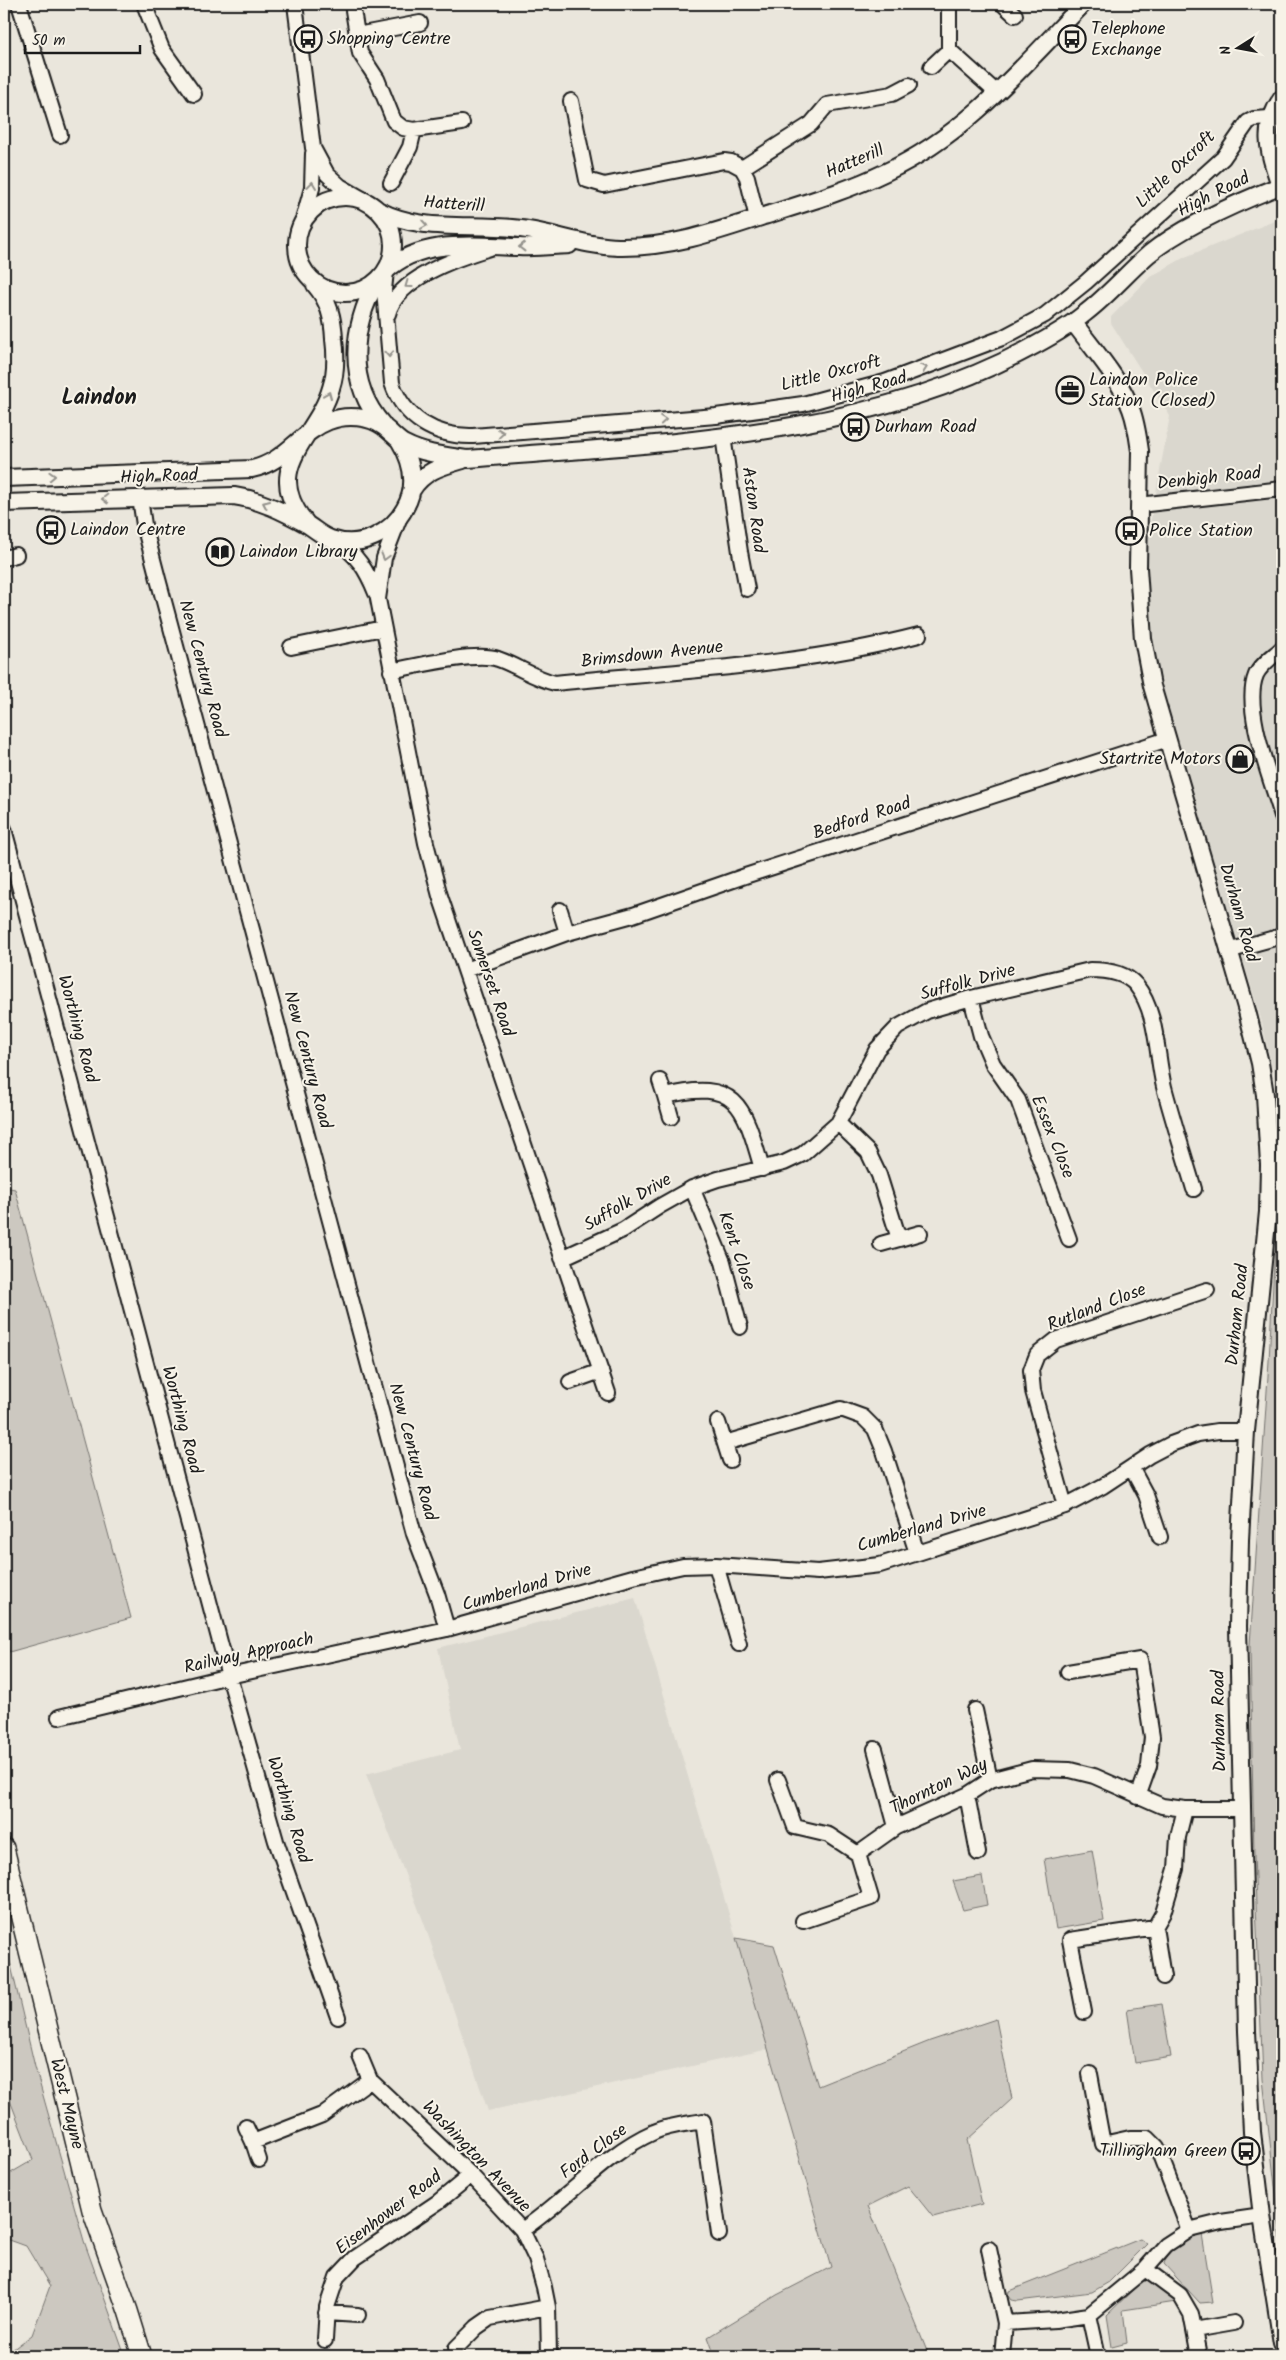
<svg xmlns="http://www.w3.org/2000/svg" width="1286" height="2360" font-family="Kalam,sans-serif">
	<rect width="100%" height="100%" fill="#eae6dc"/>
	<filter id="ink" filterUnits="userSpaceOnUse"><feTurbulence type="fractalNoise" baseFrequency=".02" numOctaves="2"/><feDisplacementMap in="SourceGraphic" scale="10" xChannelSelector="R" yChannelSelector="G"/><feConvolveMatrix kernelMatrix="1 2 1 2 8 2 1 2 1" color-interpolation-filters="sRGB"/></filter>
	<g filter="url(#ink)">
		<path fill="#dad7ce" d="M 1282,218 L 1282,1109 L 1261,1019 L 1169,715 L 1156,655 L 1148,599 L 1148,536 L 1170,416 L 1111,323 L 1111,317 L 1150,277 L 1185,257 Z
			M 635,1598 L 769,2049 L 488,2111 L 424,1923 L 366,1774 L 460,1750 L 438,1648 Z"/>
		<path fill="#ccc8c0" stroke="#74726e" d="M 1282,1108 L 1282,2249 L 1263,2079 L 1254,1854 L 1250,1645 L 1269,1361 Z
			M 4,1187 L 15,1189 L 131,1618 L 9,1652 L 4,1630 Z
			M 1092,1850 L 1104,1921 L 1056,1929 L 1044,1859 Z
			M 982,1876 L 987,1905 L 963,1910 L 953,1881 Z
			M 4,1936 L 35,2067 L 84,2241 L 125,2356 L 4,2356 L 32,2335 L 50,2286 L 26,2246 L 4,2238 L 4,2177 L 33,2160 L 4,2085 Z
			M 736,1938 L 774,1945 L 818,2086 L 930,2041 L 996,2019 L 1012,2099 L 967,2140 L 982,2204 L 933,2217 L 908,2186 L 868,2206 L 929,2356 L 715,2356 L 708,2337 L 777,2295 L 831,2267 Z
			M 1162,2004 L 1171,2057 L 1135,2063 L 1127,2009 Z
			M 1202,2234 L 1213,2302 L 1200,2303 L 1164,2264 C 1168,2248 1187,2238 1202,2234 Z
			M 1140,2239 L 1147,2244 L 1109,2282 L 1092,2292 L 1018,2301 L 1011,2300 L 1008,2296 L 1009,2291 Z
			M 1142,2281 L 1152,2282 L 1175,2298 L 1176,2302 L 1123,2310 L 1127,2343 L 1112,2347 L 1107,2315 Z"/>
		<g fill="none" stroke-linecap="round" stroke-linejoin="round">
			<g stroke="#1c1c1c" stroke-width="18">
				<path id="minor" d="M 19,4 L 60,135
					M 144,4 L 162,49 L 194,94
					M 295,4 L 313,148 L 327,174 L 340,186 L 368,202
					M 352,4 L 360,53 L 377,79 L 394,121 L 403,128 L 414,130 L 462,123
					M 949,4 L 949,50 L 997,93
					M 1003,4 L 1015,15
					M 357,35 L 420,23
					M 931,67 L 949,50
					M 571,101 L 587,180 L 604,185 L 724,161 L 731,162 L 742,168 L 811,124 L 827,105 L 892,94 L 909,85
					M 742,168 L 747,177 L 757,218
					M 391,183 L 410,147 L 414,130
					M 303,220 L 312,188 L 313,153
					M 386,271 L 384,290 L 392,383 C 404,419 436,437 473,436 L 716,416 L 803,404 L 885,382 L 1002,338 L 1045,315 L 1086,282 L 1223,158 L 1248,122 L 1254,119 L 1270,118
					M 388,314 C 397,278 457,258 490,248
					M 723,436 L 740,552 L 747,589
					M 140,498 L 144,525 L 158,579 L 414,1534 L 437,1594 L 447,1629
					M 1139,505 L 1282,489
					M 399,519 L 384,558 L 378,599 L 426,843 L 440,896 L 608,1393
					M 335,541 C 357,553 367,571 376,593
					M 4,558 L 16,555
					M 291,647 L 383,628
					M 1282,648 C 1275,655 1260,665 1256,675 C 1242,709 1272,781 1282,816
					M 391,671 C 415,666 477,651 498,659 C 518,666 534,678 555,683 C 677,671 800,666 919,635
					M 4,829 L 229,1676 L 276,1841 L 338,2017
					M 560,910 L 567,933
					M 1228,951 L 1282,936
					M 465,970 L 567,933 L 633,915 L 745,876 L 1168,739
					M 971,998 L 981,1036 L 993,1064 L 1018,1100 L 1069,1239
					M 660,1081 L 665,1096 C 738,1078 744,1106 762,1169
					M 665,1096 L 671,1117
					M 838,1123 L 868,1152 L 879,1175 L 899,1239 L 920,1233
					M 692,1188 L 723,1262 L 740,1327
					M 881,1244 L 899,1239
					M 562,1258 L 623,1230 L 660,1206 L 692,1188 L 718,1179 L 784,1163 L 803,1154 L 838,1123 L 877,1049 L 898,1027 L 927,1011 L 971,998 L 1090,970 C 1106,970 1125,972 1136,985 C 1158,1013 1156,1054 1164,1087 C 1173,1121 1184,1155 1194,1189
					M 570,1382 L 601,1371
					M 718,1422 L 730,1460
					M 725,1443 L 841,1409 L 863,1417 L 875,1429 L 884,1451 L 917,1553
					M 1132,1469 L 1146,1495 L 1160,1537
					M 1065,1506 L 1033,1391 L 1031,1370 L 1037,1355 L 1056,1340 L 1207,1290
					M 716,1565 L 739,1644
					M 1068,1672 L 1140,1660 L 1152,1737 L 1149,1766 L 1138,1797
					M 975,1710 L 990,1780
					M 59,1717 L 229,1676 L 447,1629 L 633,1577 L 683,1566 L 716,1565 L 818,1572 L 880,1565 L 1065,1506 L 1103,1486 L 1150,1455 L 1171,1444 L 1198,1434 L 1218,1431 L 1246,1431
					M 875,1749 L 896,1827
					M 778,1780 L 795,1827 L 829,1835 L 858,1854
					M 967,1795 L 978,1853
					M 803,1921 L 871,1898 L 858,1854 L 896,1827 L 967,1795 L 990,1780 L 1032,1769 L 1070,1770 L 1094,1776 L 1162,1806 L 1185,1809 L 1242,1809
					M 1163,1977 L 1155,1927 L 1163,1913 L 1176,1869 L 1178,1837 L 1185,1809
					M 1084,2012 L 1070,1940 L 1155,1927
					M 360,2056 L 370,2080 L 471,2175 L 522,2230 L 536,2259 L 544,2287 L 548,2307 L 549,2356
					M 1090,2074 L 1103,2144 L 1130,2138 L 1148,2138 L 1157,2147 L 1189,2230
					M 246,2127 L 253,2142 L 322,2115 L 370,2080
					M 253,2142 L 259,2160
					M 522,2230 C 567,2200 604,2154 654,2132 C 669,2125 687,2124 703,2121 L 719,2234
					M 989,2249 L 1005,2323 L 1002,2356
					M 1145,2269 L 1180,2295 L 1191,2314 L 1199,2356
					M 326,2313 L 358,2315
					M 1089,2315 L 1098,2356
					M 1005,2323 L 1055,2320 L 1089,2315 L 1145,2269 L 1166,2245 L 1189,2230 L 1221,2222 L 1262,2216
					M 1194,2330 L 1234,2323
					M 325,2340 L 327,2307 L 337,2277 L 355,2258 L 438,2202 L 471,2175
					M 456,2348 L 477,2327 L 490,2318 L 548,2307"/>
			</g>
			<g stroke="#1c1c1c" stroke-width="20">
				<path id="tertiary" d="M 1280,185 C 1269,152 1260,129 1282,98
					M297 245a48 48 0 1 1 96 0a48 48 0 1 1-96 0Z
					M 378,210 C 424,234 472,222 521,229 C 554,233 584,246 618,247 C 669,248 716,232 764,216 C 805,203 847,191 886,172 C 966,135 1023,66 1083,4
					M 386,271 C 422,238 473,246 519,247 C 535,248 552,246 569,245
					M 377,281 C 351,327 346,383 383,425
					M 1074,323 C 1092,348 1121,380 1131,409 C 1136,422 1138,437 1140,451 L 1138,568 L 1143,639 L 1152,686 L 1247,1011 L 1260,1063 L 1265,1095 L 1269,1165 L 1268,1212 L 1246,1431 L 1240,1540 L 1238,1626 L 1247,2031 L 1252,2132 L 1262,2216 L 1282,2343
					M 4,478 L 252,469 C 285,462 300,432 329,421 C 346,414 370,416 384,427 C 391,432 397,440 405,444 C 424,454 447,456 468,459 C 656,443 857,440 1028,349 C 1047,339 1067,328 1084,314 C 1108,296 1127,273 1149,254 C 1183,226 1241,201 1282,185
					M 412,490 C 423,471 443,466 463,460
					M 4,503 L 234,496 C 261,500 284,512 308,525 C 316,530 322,536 331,539 C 360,549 391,534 405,508 C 418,485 412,461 399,440
					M 306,523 C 259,467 317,438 331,388 C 336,373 336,355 334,339 C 333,318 329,301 315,285"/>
			</g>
			<g stroke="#1c1c1c" stroke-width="22">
				<path id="secondary" d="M 4,1848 L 92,2210 L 128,2311 L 142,2356"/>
			</g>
			<use href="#minor" stroke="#f7f3e8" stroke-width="14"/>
			<use href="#tertiary" stroke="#f7f3e8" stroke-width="16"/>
			<use href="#secondary" stroke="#f7f3e8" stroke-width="19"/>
		</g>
		<defs><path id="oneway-chevron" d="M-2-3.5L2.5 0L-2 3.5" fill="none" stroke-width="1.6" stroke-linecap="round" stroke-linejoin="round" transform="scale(1.25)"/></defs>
		<g stroke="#94928c">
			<use href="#oneway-chevron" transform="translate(312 185) rotate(-83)"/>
			<use href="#oneway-chevron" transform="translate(424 225) rotate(9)"/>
			<use href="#oneway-chevron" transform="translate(522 247) rotate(-180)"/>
			<use href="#oneway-chevron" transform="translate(408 285) rotate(144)"/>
			<use href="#oneway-chevron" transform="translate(389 354) rotate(87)"/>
			<use href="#oneway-chevron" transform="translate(924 368) rotate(-20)"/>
			<use href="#oneway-chevron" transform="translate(328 395) rotate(-68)"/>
			<use href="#oneway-chevron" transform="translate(663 420) rotate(-5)"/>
			<use href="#oneway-chevron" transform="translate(501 433) rotate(-6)"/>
			<use href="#oneway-chevron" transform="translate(52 476) rotate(-2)"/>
			<use href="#oneway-chevron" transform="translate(105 499) rotate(179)"/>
			<use href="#oneway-chevron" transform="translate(266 504) rotate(-156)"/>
			<use href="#oneway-chevron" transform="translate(385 557) rotate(106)"/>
		</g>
	</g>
	<defs>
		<g id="bus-ring" transform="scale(1.4375)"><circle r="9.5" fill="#f7f3e8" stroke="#1c1c1c" stroke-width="1.5"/><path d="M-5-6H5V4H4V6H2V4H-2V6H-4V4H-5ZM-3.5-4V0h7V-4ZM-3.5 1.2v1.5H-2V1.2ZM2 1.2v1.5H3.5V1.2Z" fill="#1c1c1c"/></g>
		<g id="office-ring" transform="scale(1.4375)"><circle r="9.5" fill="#f7f3e8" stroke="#1c1c1c" stroke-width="1.5"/><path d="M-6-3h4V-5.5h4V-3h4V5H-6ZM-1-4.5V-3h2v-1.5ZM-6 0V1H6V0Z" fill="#1c1c1c"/></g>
		<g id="library-ring" transform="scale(1.4375)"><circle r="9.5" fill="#f7f3e8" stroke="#1c1c1c" stroke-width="1.5"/><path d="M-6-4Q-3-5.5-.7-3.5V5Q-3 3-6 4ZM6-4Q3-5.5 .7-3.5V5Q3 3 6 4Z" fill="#1c1c1c"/></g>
		<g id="shop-ring" transform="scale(1.4375)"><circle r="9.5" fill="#f7f3e8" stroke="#1c1c1c" stroke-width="1.5"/><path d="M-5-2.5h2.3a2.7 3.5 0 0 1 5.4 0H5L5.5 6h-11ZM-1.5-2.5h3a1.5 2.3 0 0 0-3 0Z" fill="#1c1c1c"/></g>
	</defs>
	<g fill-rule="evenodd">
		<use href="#bus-ring" x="308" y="39"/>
		<use href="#bus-ring" x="1072" y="39"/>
		<use href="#office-ring" x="1070" y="390"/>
		<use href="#bus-ring" x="855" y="427"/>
		<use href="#bus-ring" x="51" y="530"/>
		<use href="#bus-ring" x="1130" y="531"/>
		<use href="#library-ring" x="220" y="552"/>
		<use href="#shop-ring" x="1240" y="759"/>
		<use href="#bus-ring" x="1246" y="2151"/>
	</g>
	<g text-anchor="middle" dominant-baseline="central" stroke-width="4" stroke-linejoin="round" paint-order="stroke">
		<g font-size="18" fill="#1c1c1c" stroke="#f7f3e8" text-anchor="start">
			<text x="1091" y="29">Telephone<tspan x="1091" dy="21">Exchange</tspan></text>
			<text x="327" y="39">Shopping Centre</text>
			<text x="1089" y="380">Laindon Police<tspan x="1089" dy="21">Station (Closed)</tspan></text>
			<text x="874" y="427">Durham Road</text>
			<text x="70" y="530">Laindon Centre</text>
			<text x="1149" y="531">Police Station</text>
			<text x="239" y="552">Laindon Library</text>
			<text x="1221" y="759" text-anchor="end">Startrite Motors</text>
			<text x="1227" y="2151" text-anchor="end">Tillingham Green</text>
		</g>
		<g font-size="18" fill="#1c1c1c" stroke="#f7f3e8">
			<text transform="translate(855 162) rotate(-23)">Hatterill</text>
			<text transform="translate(1176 170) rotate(-44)">Little Oxcroft</text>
			<text transform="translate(1214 195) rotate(-27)">High Road</text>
			<text transform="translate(454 205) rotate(4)">Hatterill</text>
			<text transform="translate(831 374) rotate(-14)">Little Oxcroft</text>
			<text transform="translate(869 388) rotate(-15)">High Road</text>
			<text transform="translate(159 477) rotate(-2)">High Road</text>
			<text transform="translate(1209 479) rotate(-6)">Denbigh Road</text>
			<text transform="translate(753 510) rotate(82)">Aston Road</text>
			<text transform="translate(652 655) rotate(-6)">Brimsdown Avenue</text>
			<text transform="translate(202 669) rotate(75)">New Century Road</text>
			<text transform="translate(862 819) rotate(-18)">Bedford Road</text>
			<text transform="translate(1238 913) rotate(74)">Durham Road</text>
			<text transform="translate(490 983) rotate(71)">Somerset Road</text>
			<text transform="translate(968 983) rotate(-15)">Suffolk Drive</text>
			<text transform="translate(77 1029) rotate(75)">Worthing Road</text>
			<text transform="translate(307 1060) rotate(75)">New Century Road</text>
			<text transform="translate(1052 1137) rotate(68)">Essex Close</text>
			<text transform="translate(628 1203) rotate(-30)">Suffolk Drive</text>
			<text transform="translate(736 1251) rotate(71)">Kent Close</text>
			<text transform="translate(1097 1308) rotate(-21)">Rutland Close</text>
			<text transform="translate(1238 1315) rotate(-84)">Durham Road</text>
			<text transform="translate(181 1420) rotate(75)">Worthing Road</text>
			<text transform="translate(412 1452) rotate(75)">New Century Road</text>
			<text transform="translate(922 1529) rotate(-16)">Cumberland Drive</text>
			<text transform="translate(527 1588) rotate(-16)">Cumberland Drive</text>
			<text transform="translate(249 1654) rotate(-13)">Railway Approach</text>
			<text transform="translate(1220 1721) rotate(-91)">Durham Road</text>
			<text transform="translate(939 1787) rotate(-26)">Thornton Way</text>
			<text transform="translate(288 1810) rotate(73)">Worthing Road</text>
			<text transform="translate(66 2104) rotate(76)">West Mayne</text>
			<text transform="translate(594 2152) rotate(-37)">Ford Close</text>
			<text transform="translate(476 2157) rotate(46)">Washington Avenue</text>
			<text transform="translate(389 2213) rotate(-37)">Eisenhower Road</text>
		</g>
		<g font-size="22" font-weight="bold" fill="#1c1c1c" stroke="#f7f3e8">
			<text x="99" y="398">Laindon</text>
		</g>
	</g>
	<rect width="1286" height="2360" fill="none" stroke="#f7f3e8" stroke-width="20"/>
	<rect x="10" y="10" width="1266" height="2340" fill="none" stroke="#1c1c1c" stroke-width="2" filter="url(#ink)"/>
	<g transform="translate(1238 48) rotate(259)" stroke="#f7f3e8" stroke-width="4" paint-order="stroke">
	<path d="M0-4L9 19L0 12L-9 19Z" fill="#1c1c1c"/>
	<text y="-8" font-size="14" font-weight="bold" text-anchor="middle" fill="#1c1c1c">N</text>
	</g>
	<path d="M25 45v8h115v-8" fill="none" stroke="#1c1c1c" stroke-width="2.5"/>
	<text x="32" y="45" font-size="15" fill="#1c1c1c" stroke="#f7f3e8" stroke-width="4" paint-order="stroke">50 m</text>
</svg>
